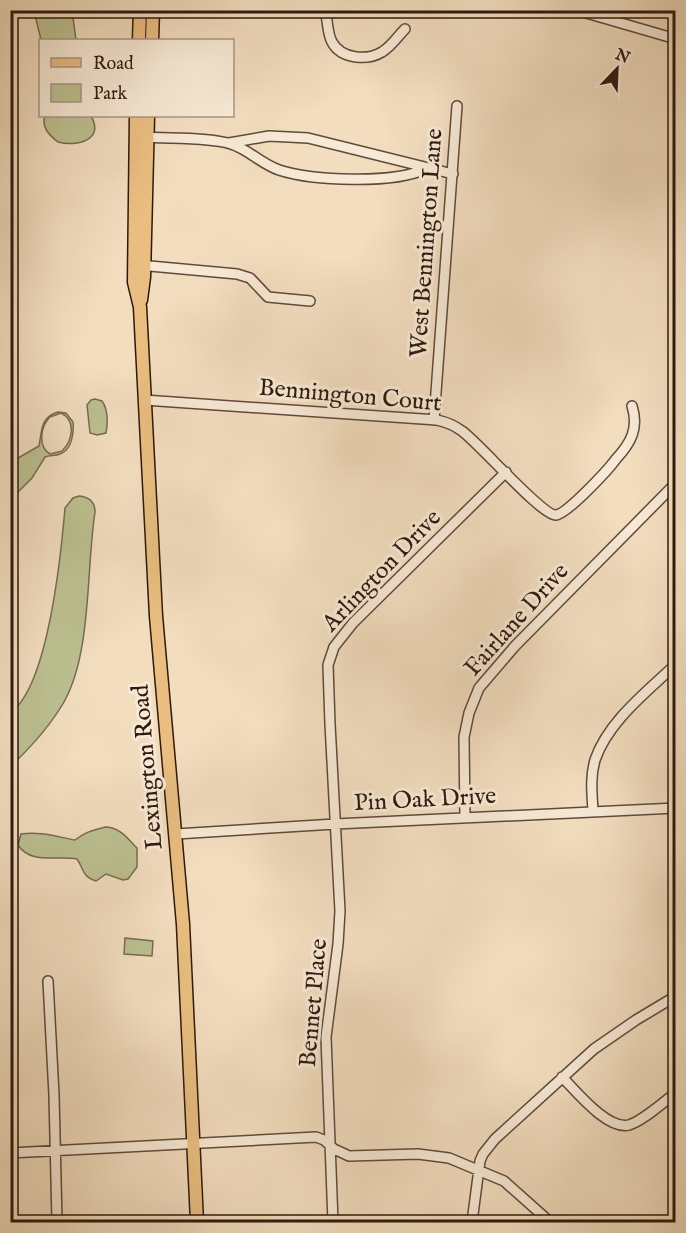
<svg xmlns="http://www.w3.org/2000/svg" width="686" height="1233" font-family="'IM FELL English',serif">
	<rect width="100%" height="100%" fill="#f2ddbf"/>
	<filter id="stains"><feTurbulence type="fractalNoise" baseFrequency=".00333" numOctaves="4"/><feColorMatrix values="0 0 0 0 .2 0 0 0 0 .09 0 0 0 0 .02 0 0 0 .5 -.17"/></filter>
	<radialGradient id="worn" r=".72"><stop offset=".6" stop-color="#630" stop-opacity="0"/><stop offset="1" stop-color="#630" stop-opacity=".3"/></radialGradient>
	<path fill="#bcc091" stroke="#766c50" stroke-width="1.5" fill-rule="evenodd" d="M 34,11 L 72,11 L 76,40 L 41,40 Z
		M 45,116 L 91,116 C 105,140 77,147 58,142 C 49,135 41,127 45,116 Z
		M 95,399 L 102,401 C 108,409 108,423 106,433 L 97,435 L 90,433 L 87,405 L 91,400 Z
		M 58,412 L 66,413 L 73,422 C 74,433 72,450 60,454 C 55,456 50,455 45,457 L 32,478 L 11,499 L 11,462 L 39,446 C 42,431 40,417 58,412 ZM 61,413 C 77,421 72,441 62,451 L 50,454 C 37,446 41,426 50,417 Z
		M 79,496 C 89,497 95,502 95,512 C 86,569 92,652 64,702 C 50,726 30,748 11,766 L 11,712 C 48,686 61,555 65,508 L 73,498 Z
		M 105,827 C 120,827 128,839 137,848 L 137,867 L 128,879 L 123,880 L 106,874 L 96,881 C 82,877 84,869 77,859 C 57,855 31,865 18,845 L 21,834 C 39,831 58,837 75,840 C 87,831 92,831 105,827 Z
		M 125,938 L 153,941 L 152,956 L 124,954 Z"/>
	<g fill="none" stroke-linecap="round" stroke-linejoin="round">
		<g stroke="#604a3a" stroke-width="12">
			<path id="minor" d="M 325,10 C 328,21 327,33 332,42 C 341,59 367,61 382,52 C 391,47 398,36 405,29
				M 576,10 L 676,39
				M 143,137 C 168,139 209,137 231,144 C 248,149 261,164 279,170 C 313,181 394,184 425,169
				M 229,143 L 269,136 L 308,138 L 453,174
				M 139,265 L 237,274 L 250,278 L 268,297 L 310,301
				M 144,400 L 437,420 C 446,422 454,425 462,431 C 479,443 542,516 556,515 C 567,514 608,470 616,459 C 631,443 639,428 632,406
				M 434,420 L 457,106
				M 593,811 C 592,794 590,777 595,760 C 608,721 648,691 676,664
				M 465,818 L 464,737 L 469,713 L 479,688 L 515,646 L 676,483
				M 176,834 L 335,824 L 676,808
				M 48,981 L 54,1095 L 57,1222
				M 562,1077 C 576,1091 607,1130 629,1125 C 643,1121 663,1102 676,1093
				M 10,1153 L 316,1137 L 324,1140 L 334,1149 L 349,1156 L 418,1154 L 449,1158 L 504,1181 L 550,1222
				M 333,1222 L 326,1037 L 338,944 L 340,911 L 330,724 L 328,665 L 334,647 L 353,623 L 506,472
				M 472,1222 L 480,1161 L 483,1154 L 495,1139 L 594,1049 L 636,1020 L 676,996"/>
		</g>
		<g stroke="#2f190e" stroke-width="15">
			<path id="major" d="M 139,40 L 140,10
				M 152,40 L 153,10
				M 136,116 L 134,282 L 140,307 L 156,616 L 183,924 L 197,1222
				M 141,300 L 144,277 L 148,116"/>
		</g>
		<use href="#minor" stroke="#f7e9d5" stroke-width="9"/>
		<use href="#major" stroke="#e9be80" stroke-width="12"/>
	</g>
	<g text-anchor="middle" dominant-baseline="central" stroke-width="6" stroke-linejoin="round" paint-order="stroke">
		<g font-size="24" fill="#2f190e" stroke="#f7e9d5">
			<text transform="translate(427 243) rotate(-86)">West Bennington Lane</text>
			<text transform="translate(350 396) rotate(5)">Bennington Court</text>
			<text transform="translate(382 571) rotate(-46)">Arlington Drive</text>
			<text transform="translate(517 620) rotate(-48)">Fairlane Drive</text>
			<text transform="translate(148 767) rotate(-95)">Lexington Road</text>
			<text transform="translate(425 800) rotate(-3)">Pin Oak Drive</text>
			<text transform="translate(314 1003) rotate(-85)">Bennet Place</text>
		</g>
	</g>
	<rect width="686" height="1233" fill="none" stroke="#f2ddbf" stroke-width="36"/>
	<rect x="12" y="12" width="662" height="1209" fill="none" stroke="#2f190e" stroke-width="3"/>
	<rect x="18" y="18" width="650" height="1197" fill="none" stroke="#2f190e" stroke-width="1.5"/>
	<rect x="39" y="39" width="195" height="78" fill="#f7e9d5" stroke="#a79685" stroke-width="1.5"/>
	<rect x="51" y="58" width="30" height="9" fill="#e9be80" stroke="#a79685" stroke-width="1.5"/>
	<text x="93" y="69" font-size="18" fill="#2f190e">Road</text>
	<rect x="51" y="84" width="30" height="18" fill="#bcc091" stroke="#a79685" stroke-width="1.5"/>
	<text x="93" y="99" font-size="18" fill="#2f190e">Park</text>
	<g transform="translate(617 69) rotate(23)" stroke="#f7e9d5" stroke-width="4.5" paint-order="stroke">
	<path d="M0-4.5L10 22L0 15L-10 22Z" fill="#2f190e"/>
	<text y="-9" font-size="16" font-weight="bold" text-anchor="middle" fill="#2f190e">N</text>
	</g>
	<rect width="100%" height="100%" filter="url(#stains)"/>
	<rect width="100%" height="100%" fill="url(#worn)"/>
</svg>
